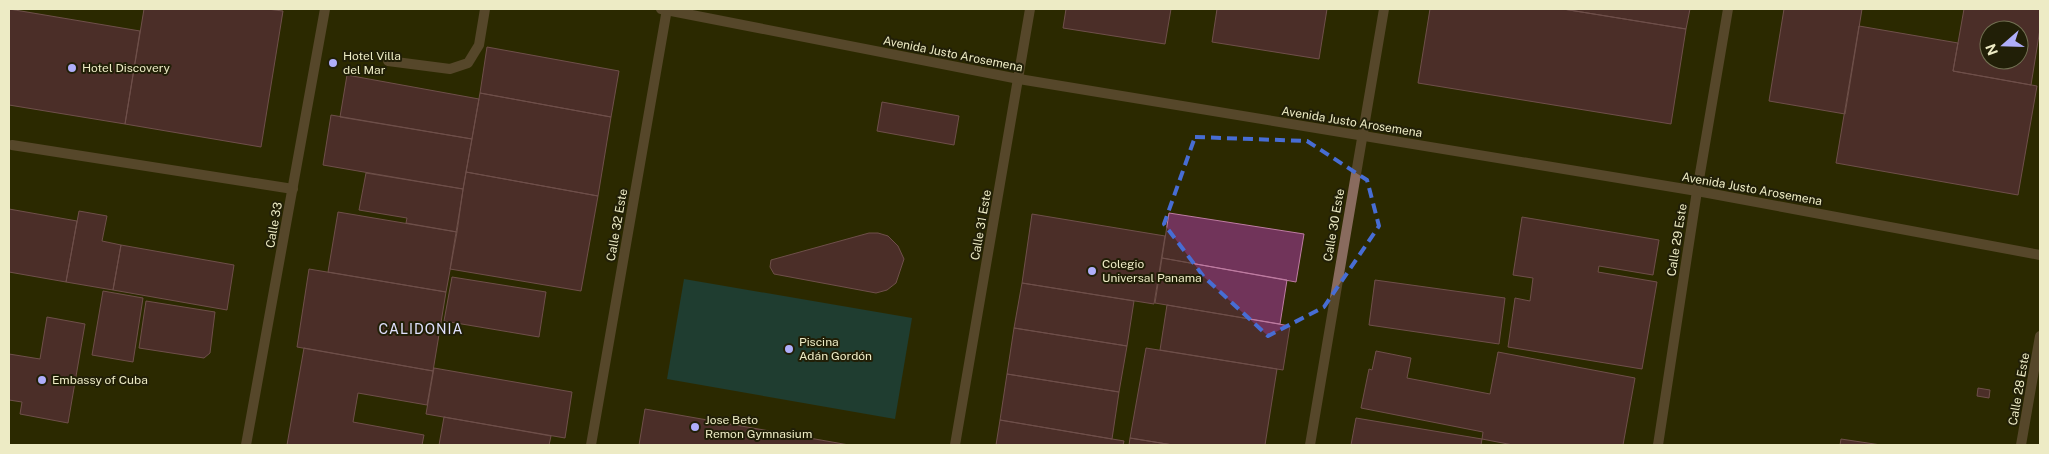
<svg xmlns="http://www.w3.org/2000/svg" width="2049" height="454" font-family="'Public Sans',sans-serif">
	<rect width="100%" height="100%" fill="#2c2900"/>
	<path fill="#10546a" d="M 684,279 L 912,318 L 895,419 L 667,379 Z"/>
	<path fill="#71345a" stroke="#bf7ca3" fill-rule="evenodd" d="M 9,9 L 140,31 L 125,124 L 9,105 Z
		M 144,9 L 267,9 L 283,11 L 261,147 L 125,124 Z
		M 1066,9 L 1171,9 L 1165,44 L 1063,28 Z
		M 1217,9 L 1327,9 L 1319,59 L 1212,42 Z
		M 1430,9 L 1563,9 L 1686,29 L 1671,124 L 1418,83 Z
		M 1563,9 L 1690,9 L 1686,29 Z
		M 1784,9 L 1862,9 L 1845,114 L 1769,101 Z
		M 1964,9 L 2040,9 L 2040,29 L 2031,85 L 1953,71 ZM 1989,30 L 2019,30 L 2019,60 L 1989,60 Z
		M 1859,26 L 1958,43 L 1953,71 L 2037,86 L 2018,195 L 1836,163 Z
		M 487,47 L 619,71 L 611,117 L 480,93 Z
		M 347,75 L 479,99 L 472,139 L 340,117 Z
		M 480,93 L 611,117 L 598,196 L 466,172 Z
		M 882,102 L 959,116 L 954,145 L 877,131 Z
		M 331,115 L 472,139 L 463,189 L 323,165 Z
		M 466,172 L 598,196 L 581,291 L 450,269 Z
		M 366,173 L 463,189 L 457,232 L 406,223 L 407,218 L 359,210 Z
		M 9,209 L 77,221 L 66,282 L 9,272 Z
		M 79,211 L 107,216 L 102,241 L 121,245 L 113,290 L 66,282 Z
		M 338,212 L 457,232 L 446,292 L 328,272 Z
		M 1169,213 L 1304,234 L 1296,282 L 1162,258 Z
		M 1032,214 L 1165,236 L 1154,304 L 1022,283 Z
		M 1522,217 L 1659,240 L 1653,275 L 1599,266 L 1598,272 L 1657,282 L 1642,369 L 1508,347 L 1515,298 L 1530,301 L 1533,278 L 1513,275 Z
		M 869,233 L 878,233 L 888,236 L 898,246 L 904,259 L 896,283 L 887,290 L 876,293 L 774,274 L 770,267 L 771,260 Z
		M 121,245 L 234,265 L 227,310 L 113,290 Z
		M 1162,258 L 1287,280 L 1280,324 L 1155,303 Z
		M 309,269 L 446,292 L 433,371 L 297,347 Z
		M 452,277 L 546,292 L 539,337 L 444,321 Z
		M 1375,280 L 1505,298 L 1499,344 L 1369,325 Z
		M 1022,283 L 1134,301 L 1127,346 L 1014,328 Z
		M 103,291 L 143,298 L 133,362 L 92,355 Z
		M 146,301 L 215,312 L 210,353 L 204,358 L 139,348 Z
		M 1167,305 L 1290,326 L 1283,370 L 1160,350 Z
		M 47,317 L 85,324 L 68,423 L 20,414 L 22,402 L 9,400 L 9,354 L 40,359 Z
		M 1014,328 L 1127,346 L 1119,392 L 1007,374 Z
		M 304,348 L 433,371 L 427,405 L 358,393 L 353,422 L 424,435 L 422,445 L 287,445 Z
		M 1146,348 L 1277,369 L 1265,445 L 1173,445 L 1130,438 Z
		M 1376,351 L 1411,358 L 1407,378 L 1490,394 L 1498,352 L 1635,378 L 1623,445 L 1513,445 L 1482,439 L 1483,432 L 1361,408 L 1369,369 L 1372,370 Z
		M 434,368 L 572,392 L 565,438 L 426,414 Z
		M 1007,374 L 1119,392 L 1112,439 L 1000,420 Z
		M 1978,388 L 1990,390 L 1989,398 L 1977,396 Z
		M 645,409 L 849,445 L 639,445 Z
		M 444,417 L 551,436 L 549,445 L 439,445 Z
		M 1356,418 L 1482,439 L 1481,445 L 1351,445 Z
		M 1000,420 L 1124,441 L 1123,445 L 996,445 Z
		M 1130,438 L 1173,445 L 1129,445 Z
		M 1841,439 L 1881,445 L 1840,445 Z"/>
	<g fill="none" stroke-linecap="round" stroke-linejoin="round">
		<path stroke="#896b5e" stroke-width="10" d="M 388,61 L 450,69 L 468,63 L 479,45 L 485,9
			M 12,145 L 293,189"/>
		<path stroke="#896b5e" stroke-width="10" d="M 246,445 L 325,9
			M 591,445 L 667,9
			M 955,445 L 1030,9
			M 1310,445 L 1384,9
			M 1658,445 L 1697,191 L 1728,9
			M 2021,445 L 2040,336"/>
		<path stroke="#896b5e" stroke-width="10" d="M 661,9 L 1019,79 L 1697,191 L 2040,255"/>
	</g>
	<path d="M0 0H2049V454H0ZM 1195,137 L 1307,141 L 1367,180 L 1379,226 L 1324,307 L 1268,336 L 1204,277 L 1164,224 Z" fill="#2c2900" fill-opacity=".55" fill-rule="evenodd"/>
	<path fill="none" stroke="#476dd4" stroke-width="4" stroke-dasharray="10 6" stroke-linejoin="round" d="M 1195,137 L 1307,141 L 1367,180 L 1379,226 L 1324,307 L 1268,336 L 1204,277 L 1164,224 Z"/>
	<g fill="#afaefa" stroke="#211f07" stroke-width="2">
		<circle cx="333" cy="63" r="5"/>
		<circle cx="72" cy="68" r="5"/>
		<circle cx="1092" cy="271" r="5"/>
		<circle cx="789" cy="349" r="5"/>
		<circle cx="42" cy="380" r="5"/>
		<circle cx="695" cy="427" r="5"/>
	</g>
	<g text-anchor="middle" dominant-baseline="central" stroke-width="4" stroke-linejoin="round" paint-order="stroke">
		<g font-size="12" fill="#edebc5" stroke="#211f07">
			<text transform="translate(953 54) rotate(11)">Avenida Justo Arosemena</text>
			<text transform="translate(1352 122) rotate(9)">Avenida Justo Arosemena</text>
			<text transform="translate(1752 189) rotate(10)">Avenida Justo Arosemena</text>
			<text transform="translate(274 225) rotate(-80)">Calle 33</text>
			<text transform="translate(617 225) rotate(-80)">Calle 32 Este</text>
			<text transform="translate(981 225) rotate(-80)">Calle 31 Este</text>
			<text transform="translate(1334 225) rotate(-80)">Calle 30 Este</text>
			<text transform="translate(1677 240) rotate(-81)">Calle 29 Este</text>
			<text transform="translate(2019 389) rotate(-80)">Calle 28 Este</text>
		</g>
		<g font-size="12" fill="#edebc5" stroke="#211f07" text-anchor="start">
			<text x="343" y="56">Hotel Villa<tspan x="343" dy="14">del Mar</tspan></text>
			<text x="82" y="68">Hotel Discovery</text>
			<text x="1102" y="264">Colegio<tspan x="1102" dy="14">Universal Panama</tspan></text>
			<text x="799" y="342">Piscina<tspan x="799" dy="14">Adán Gordón</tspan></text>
			<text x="52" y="380">Embassy of Cuba</text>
			<text x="705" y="420">Jose Beto<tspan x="705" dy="14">Remon Gymnasium</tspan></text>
		</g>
		<g font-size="14" letter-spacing="1" fill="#e0e1fe" stroke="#211f07">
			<text x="421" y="329">CALIDONIA</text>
		</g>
	</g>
	<rect width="2049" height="454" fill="none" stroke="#edebc5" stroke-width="20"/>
	<g transform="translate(2004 45) rotate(250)"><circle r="24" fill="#211f07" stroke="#737153"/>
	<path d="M0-4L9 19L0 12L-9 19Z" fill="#afaefa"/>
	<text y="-8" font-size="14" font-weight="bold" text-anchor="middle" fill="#edebc5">N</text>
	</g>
</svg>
